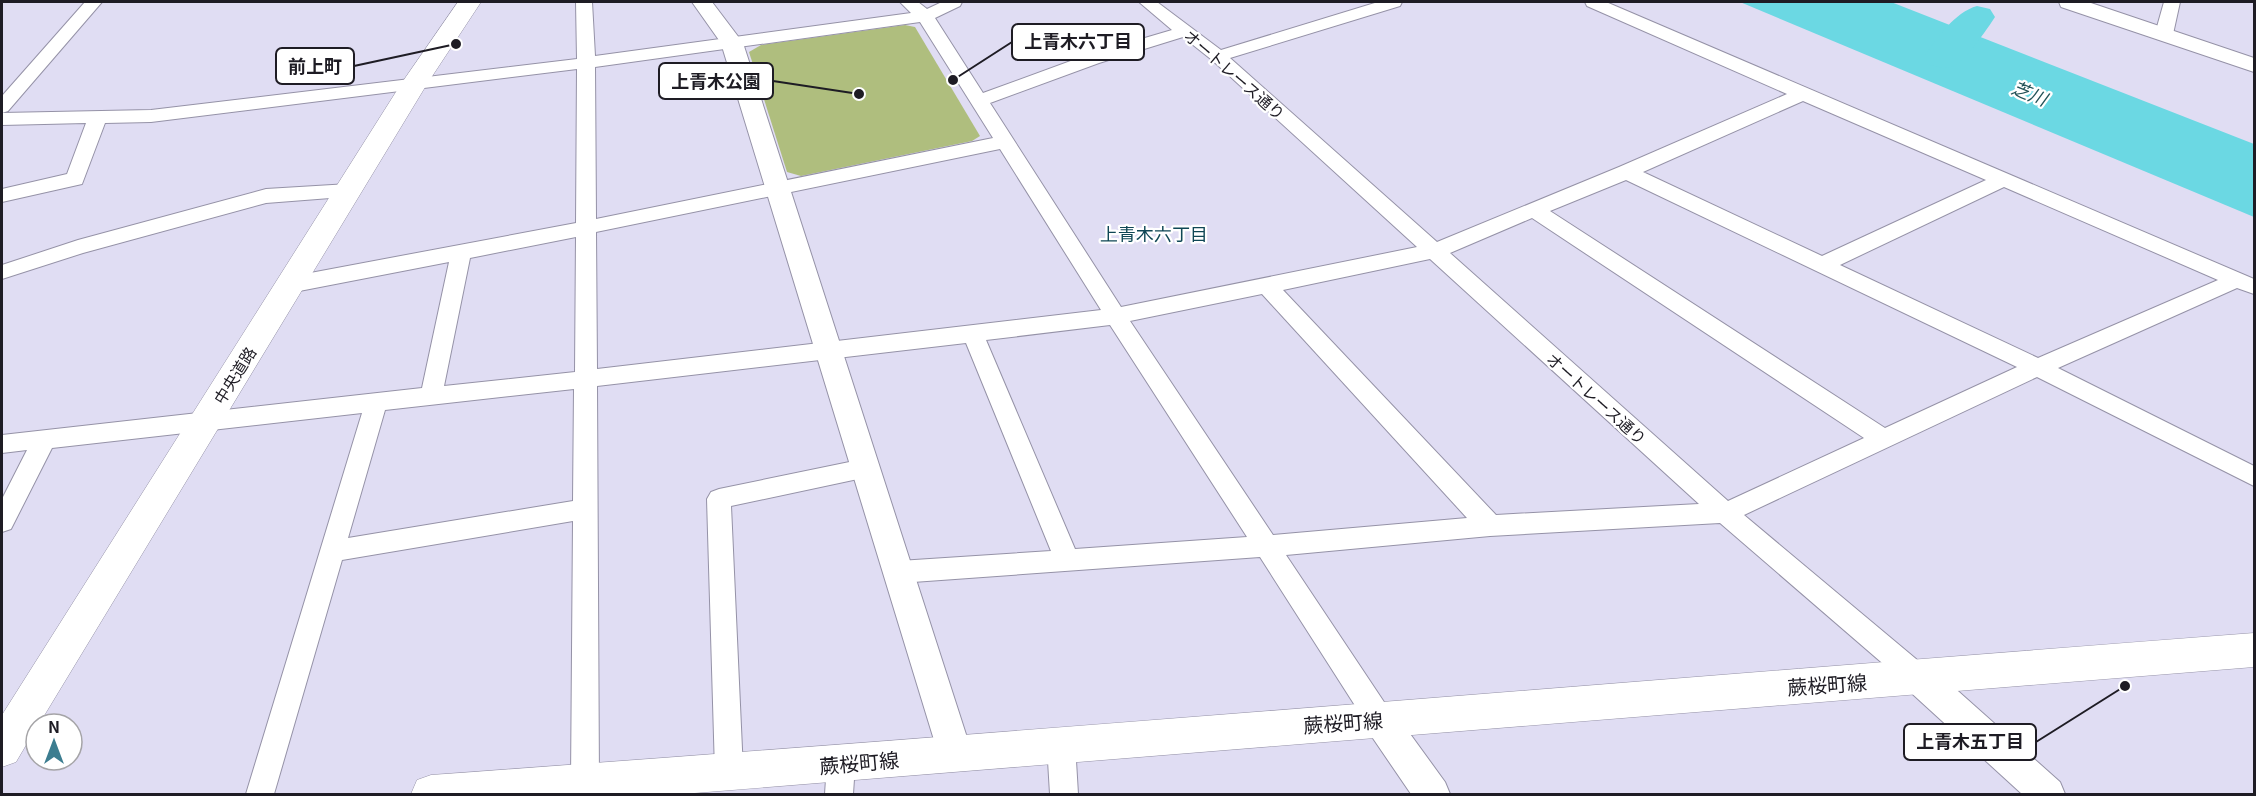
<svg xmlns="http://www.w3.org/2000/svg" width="2256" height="796" font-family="Georgia,'Noto Sans JP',serif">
	<rect width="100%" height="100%" fill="#e0ddf3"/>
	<path fill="#afbe7e" d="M 905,25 L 915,27 L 980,136 L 972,141 L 801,176 L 787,172 L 749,52 L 761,45 Z"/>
	<path fill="#6bd8e3" d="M 1740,2 L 1891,2 L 2254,144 L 2254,217 Z"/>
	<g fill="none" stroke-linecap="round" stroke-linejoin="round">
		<path fill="#6bd8e3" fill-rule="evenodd" d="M 1977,6 L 1990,9 L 1995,17 C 1988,28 1965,61 1954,66 C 1945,69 1938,67 1930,65 L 1924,57 C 1937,38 1955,12 1977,6 Z"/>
		<g stroke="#9592a7" stroke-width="2">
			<path id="minor" d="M 85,2 L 102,2 L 8,111 L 2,113 L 2,96 Z
				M 576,2 L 592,2 L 595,56 L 911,13 L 900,2 L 918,2 L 927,9 L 942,2 L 962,2 L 960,6 L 935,18 L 983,93 L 1087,55 L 1172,30 L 1139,2 L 1157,2 L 1221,50 L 1378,2 L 1402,2 L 1400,6 L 1230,58 L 1437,242 L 1619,167 L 1787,94 L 1587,6 L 1585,2 L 1606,2 L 2254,279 L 2254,294 L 2237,288 L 2058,368 L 2254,466 L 2254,486 L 2037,377 L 1744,515 L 1928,669 L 1932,678 L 1928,687 L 1919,690 L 1910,687 L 1720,523 L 1490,536 L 1286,555 L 1390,711 L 1394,720 L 1390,729 L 1380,733 L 1370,729 L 1260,557 L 899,583 L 890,580 L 886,572 L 890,564 L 899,561 L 1051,551 L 966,343 L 597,386 L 599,782 L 595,792 L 588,794 L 575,792 L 571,782 L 573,521 L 342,560 L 274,794 L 246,794 L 362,413 L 52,448 L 11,529 L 2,532 L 2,499 L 27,450 L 2,453 L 2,435 L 422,388 L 449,262 L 289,293 L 282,290 L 279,285 L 282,280 L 289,277 L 576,223 L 577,69 L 151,122 L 105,123 L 82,184 L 2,202 L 2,189 L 67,174 L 86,123 L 2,125 L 2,113 L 151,110 L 577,59 ZM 920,22 L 993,138 L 596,219 L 595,67 ZM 1183,37 L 1212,60 L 1417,247 L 1121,307 L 990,103 L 1099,63 ZM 1803,101 L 1986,180 L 1822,256 L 1643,172 ZM 1000,149 L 1101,310 L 597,369 L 596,232 ZM 1626,180 L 2017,367 L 1885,428 L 1550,211 ZM 2004,187 L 2218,280 L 2038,358 L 1840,265 ZM 1532,218 L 1864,438 L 1728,501 L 1450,253 ZM 576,237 L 575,372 L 444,386 L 470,258 ZM 1430,259 L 1699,504 L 1496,515 L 1283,290 ZM 1262,294 L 1467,518 L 1273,535 L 1130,321 ZM 1110,325 L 1247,537 L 1075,549 L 986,340 ZM 574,389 L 573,501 L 348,538 L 385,410 Z
				M 2164,2 L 2180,2 L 2173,34 L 2170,38 L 2158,38 L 2155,34 Z
				M 349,184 L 356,186 L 359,191 L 356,196 L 266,203 L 83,253 L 2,279 L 2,265 L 78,240 L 266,189 Z
				M 864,459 L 872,462 L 876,469 L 872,476 L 731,506 L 743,771 L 739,780 L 729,784 L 719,780 L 715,771 L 707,499 L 711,492 L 719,489 Z
				M 1061,731 L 1071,735 L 1075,744 L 1078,794 L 1050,794 L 1047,744 L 1051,735 Z
				M 841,751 L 851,755 L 855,764 L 853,794 L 825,794 L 827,764 L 831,755 Z"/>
		</g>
		<g stroke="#9592a7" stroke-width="2">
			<path id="tertiary" d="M 692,2 L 712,2 L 743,43 L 972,753 L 967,765 L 955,770 L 943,765 L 938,753 L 721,43 Z
				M 2059,2 L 2088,2 L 2254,58 L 2254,72 L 2061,7 Z
				M 1919,663 L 1931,667 L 2060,782 L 2065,794 L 2022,794 L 1907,689 L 1902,678 L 1907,667 Z
				M 1380,704 L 1392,709 L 1445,782 L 1450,794 L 1411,794 L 1368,731 L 1363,720 L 1368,709 Z"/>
		</g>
		<g stroke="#9592a7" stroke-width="1">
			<path id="secondary" d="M 458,2 L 481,2 L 427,84 L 39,724 L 36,724 L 36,728 L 16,762 L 2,767 L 2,715 L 401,84 Z
				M 2254,633 L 2254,667 L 682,794 L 411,794 L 417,780 L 431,775 C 1039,731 1646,680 2254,633 Z"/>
		</g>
		<use href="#minor" fill="#fff" fill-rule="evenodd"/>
		<use href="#tertiary" fill="#fff" fill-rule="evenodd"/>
		<use href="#secondary" fill="#fff" fill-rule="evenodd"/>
	</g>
	<g text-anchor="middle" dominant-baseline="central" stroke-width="4.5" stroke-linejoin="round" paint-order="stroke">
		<g font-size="16" fill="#1e1c24" stroke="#fff">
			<text transform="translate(1235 74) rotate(41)">オートレース通り</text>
			<text transform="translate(234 375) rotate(-58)">中央道路</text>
			<text transform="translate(1597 398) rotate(42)">オートレース通り</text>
		</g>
		<g font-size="18" font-style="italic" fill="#235358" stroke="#fff">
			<text transform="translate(2030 92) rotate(22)">芝川</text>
		</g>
		<g font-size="18" fill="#0f4755" stroke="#fff">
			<text x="1154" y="233">上青木六丁目</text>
		</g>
		<g font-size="20" fill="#1e1c24" stroke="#fff">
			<text transform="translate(1827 684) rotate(-4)">蕨桜町線</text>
			<text transform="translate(1343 722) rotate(-4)">蕨桜町線</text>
			<text transform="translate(859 762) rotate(-5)">蕨桜町線</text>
		</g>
	</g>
	<path fill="none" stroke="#1e1c24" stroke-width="2" d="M953 80L1012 42M456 44L354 66M859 94L773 81M2125 686L2036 742"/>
	<g fill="#1e1c24" stroke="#fff" stroke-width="2">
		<circle cx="953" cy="80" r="6"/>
		<circle cx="456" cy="44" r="6"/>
		<circle cx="859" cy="94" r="6"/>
		<circle cx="2125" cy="686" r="6"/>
	</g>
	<g fill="#fff" stroke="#1e1c24" stroke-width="2">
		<rect x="1012" y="24" width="132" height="36" rx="6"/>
		<rect x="276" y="48" width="78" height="36" rx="6"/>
		<rect x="659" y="63" width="114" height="36" rx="6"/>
		<rect x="1904" y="724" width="132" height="36" rx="6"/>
	</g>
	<g font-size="18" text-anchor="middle" font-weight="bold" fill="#1e1c24">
		<text x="1078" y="48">上青木六丁目</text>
		<text x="315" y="73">前上町</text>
		<text x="716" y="88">上青木公園</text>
		<text x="1970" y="748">上青木五丁目</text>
	</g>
	<rect width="2256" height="796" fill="none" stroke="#1e1c24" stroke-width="6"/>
	<g transform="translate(54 742)"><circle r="28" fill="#ffffff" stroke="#a5a4a7" stroke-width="1.5"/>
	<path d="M0-4.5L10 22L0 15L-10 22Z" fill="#3c7d90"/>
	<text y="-9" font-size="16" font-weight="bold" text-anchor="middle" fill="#1e1c24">N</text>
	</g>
</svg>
